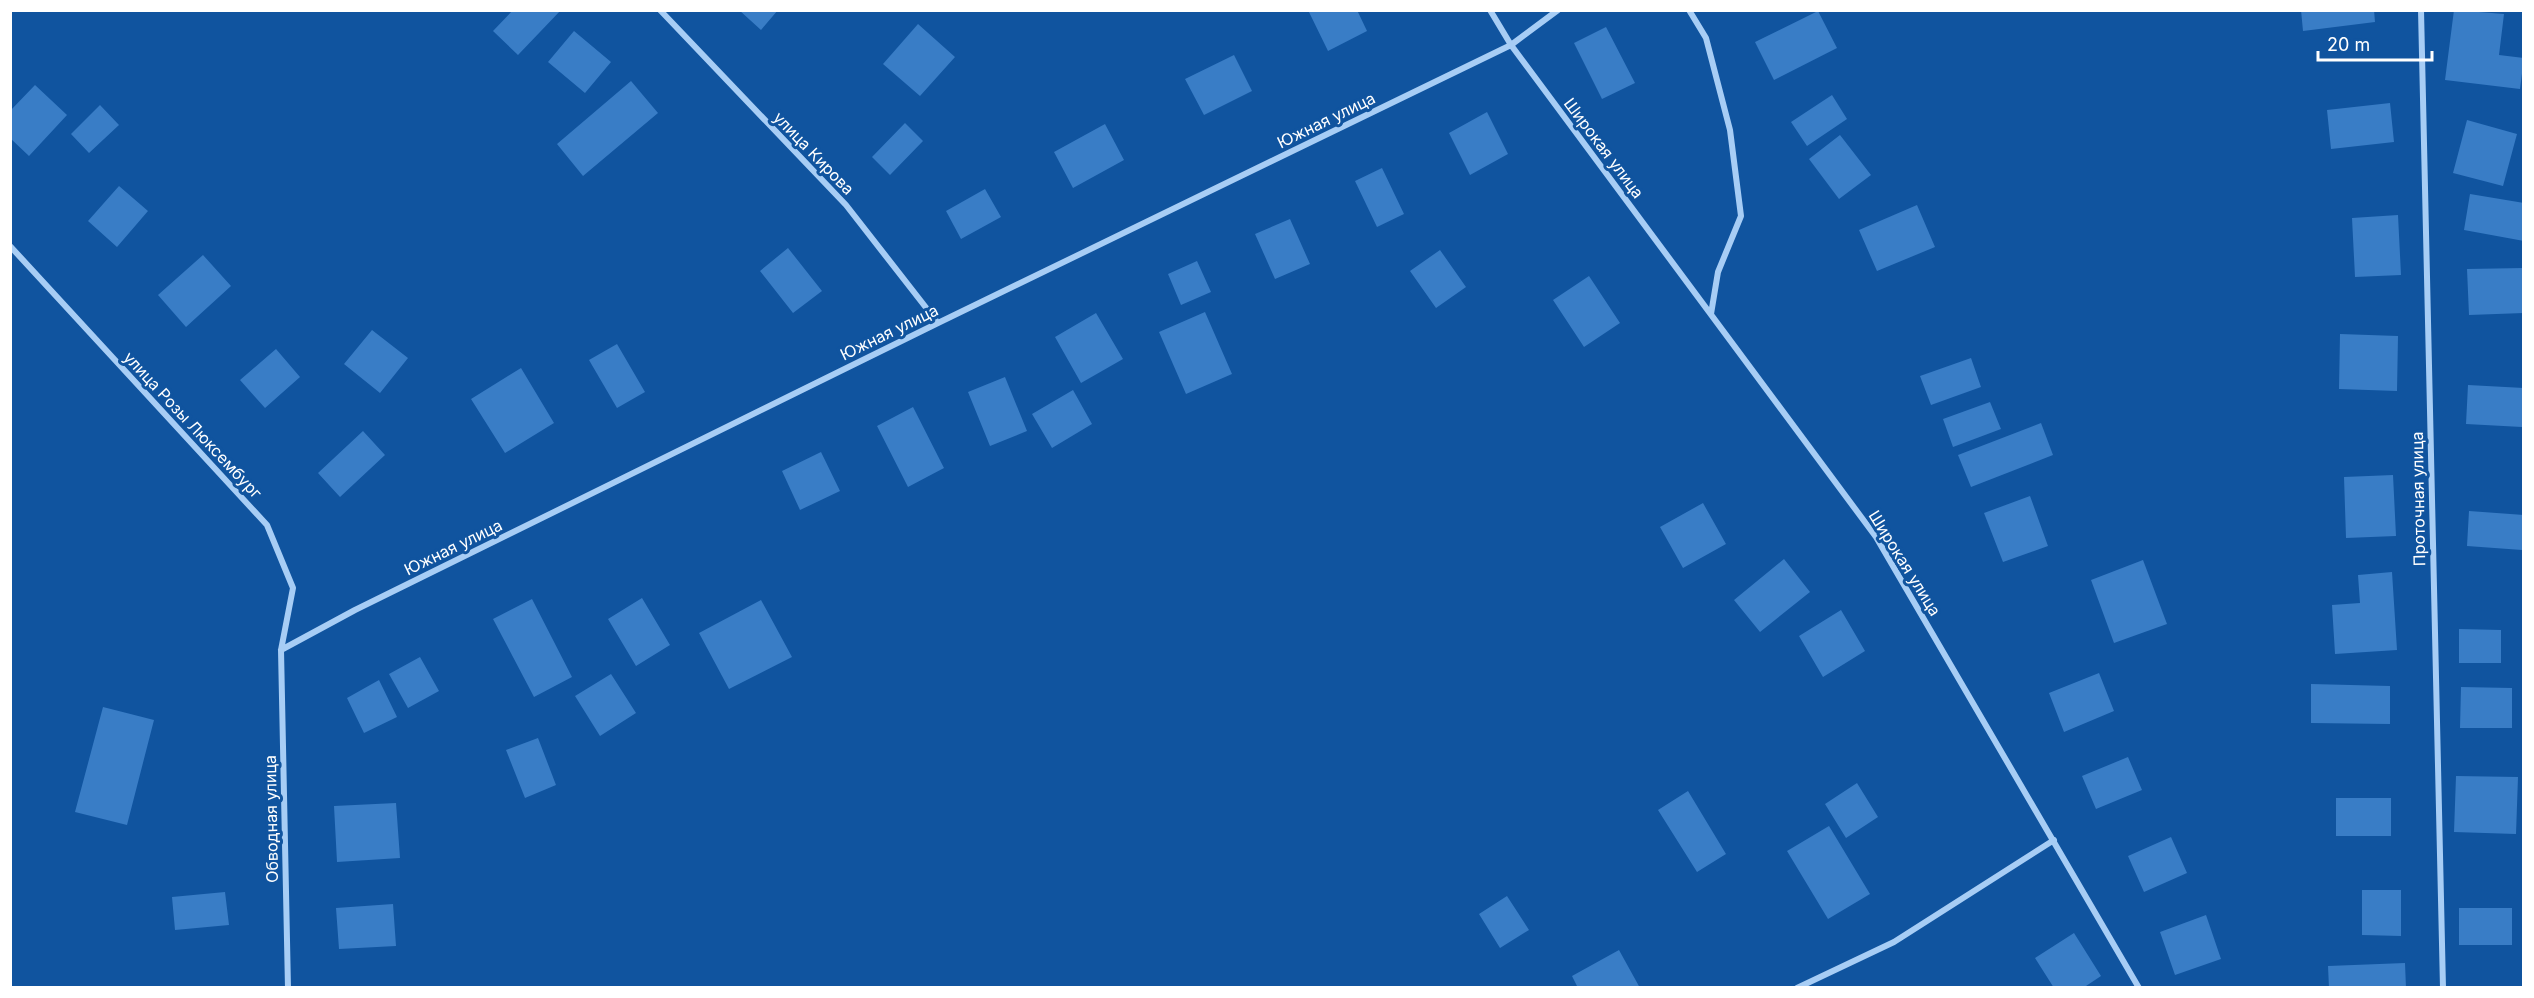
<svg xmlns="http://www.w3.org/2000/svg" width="2534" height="998" font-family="Inter,sans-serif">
	<rect width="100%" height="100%" fill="#10549f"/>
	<path fill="#397dc6" d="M 513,10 L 561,10 L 518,55 L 493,31 Z
		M 739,10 L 778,10 L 761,30 Z
		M 1308,10 L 1357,10 L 1367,31 L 1328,51 Z
		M 2301,10 L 2374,10 L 2375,22 L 2303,31 Z
		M 2454,10 L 2504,14 L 2499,55 L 2524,58 L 2520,89 L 2445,80 Z
		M 1818,11 L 1837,48 L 1774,80 L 1755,42 Z
		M 918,24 L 955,57 L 920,96 L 883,64 Z
		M 1606,27 L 1635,83 L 1602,99 L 1574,43 Z
		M 574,31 L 611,62 L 585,93 L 548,62 Z
		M 1234,55 L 1252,91 L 1204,115 L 1185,79 Z
		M 631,81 L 658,113 L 583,176 L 557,144 Z
		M 35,85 L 67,115 L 29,156 L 10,138 L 10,111 Z
		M 1832,95 L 1847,119 L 1807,146 L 1791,122 Z
		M 2390,103 L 2394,142 L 2331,149 L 2327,110 Z
		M 100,105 L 119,125 L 89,153 L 71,134 Z
		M 1487,112 L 1508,154 L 1470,175 L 1449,133 Z
		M 2467,120 L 2517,134 L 2503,186 L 2453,173 Z
		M 905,123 L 923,141 L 890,175 L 872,157 Z
		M 1105,124 L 1124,160 L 1073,188 L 1054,152 Z
		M 1840,135 L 1871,175 L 1839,199 L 1809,159 Z
		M 1382,168 L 1404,214 L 1377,227 L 1355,181 Z
		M 119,186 L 148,211 L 117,247 L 88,221 Z
		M 985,189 L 1001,217 L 961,239 L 946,211 Z
		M 2470,194 L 2524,203 L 2524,241 L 2464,230 Z
		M 1917,205 L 1935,247 L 1877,271 L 1859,230 Z
		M 2398,215 L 2401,275 L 2355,277 L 2352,218 Z
		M 1290,219 L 1310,264 L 1275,279 L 1255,234 Z
		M 788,248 L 822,291 L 793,313 L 760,271 Z
		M 1440,250 L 1466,287 L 1436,308 L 1410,271 Z
		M 203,255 L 231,286 L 186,327 L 158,295 Z
		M 1197,261 L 1211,292 L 1181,305 L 1168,274 Z
		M 2524,268 L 2524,313 L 2469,315 L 2467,269 Z
		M 1589,276 L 1620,323 L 1584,347 L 1553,300 Z
		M 1205,312 L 1232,374 L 1186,394 L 1159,332 Z
		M 1096,313 L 1123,359 L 1081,383 L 1055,337 Z
		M 372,330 L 408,358 L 380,393 L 344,364 Z
		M 2340,334 L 2398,336 L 2397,391 L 2339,389 Z
		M 617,344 L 645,392 L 617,408 L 589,360 Z
		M 276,349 L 300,377 L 265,408 L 240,380 Z
		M 1971,358 L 1981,387 L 1931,405 L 1920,376 Z
		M 521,368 L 554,423 L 505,453 L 471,399 Z
		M 1005,377 L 1027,431 L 990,446 L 968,392 Z
		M 2468,385 L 2524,388 L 2522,427 L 2466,424 Z
		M 1073,390 L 1092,424 L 1052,448 L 1032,414 Z
		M 1990,402 L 2001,429 L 1953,447 L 1943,419 Z
		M 913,407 L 944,468 L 908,487 L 877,426 Z
		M 2041,423 L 2053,455 L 1971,487 L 1958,455 Z
		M 363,431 L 385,455 L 340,497 L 318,473 Z
		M 821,452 L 840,491 L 800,510 L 782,471 Z
		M 2393,475 L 2396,536 L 2346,538 L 2344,477 Z
		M 2030,496 L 2048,546 L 2003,562 L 1984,513 Z
		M 1703,503 L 1726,544 L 1683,568 L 1660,527 Z
		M 2469,511 L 2524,515 L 2522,550 L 2467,546 Z
		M 1784,559 L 1810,592 L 1760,632 L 1734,600 Z
		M 2143,560 L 2167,624 L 2114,643 L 2091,580 Z
		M 2392,572 L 2397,650 L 2335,654 L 2332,605 L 2360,603 L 2358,575 Z
		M 642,598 L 670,645 L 636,666 L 608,619 Z
		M 532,599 L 572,677 L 534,697 L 493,619 Z
		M 761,600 L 792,657 L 729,689 L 699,633 Z
		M 1841,610 L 1865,651 L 1823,677 L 1799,636 Z
		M 2459,629 L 2501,630 L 2501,663 L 2459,663 Z
		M 420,657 L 439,691 L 408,708 L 389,674 Z
		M 2099,673 L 2114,711 L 2064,732 L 2049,693 Z
		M 611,674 L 636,713 L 600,736 L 575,696 Z
		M 379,680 L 397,717 L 364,733 L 347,698 Z
		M 2311,684 L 2390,686 L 2390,724 L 2311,723 Z
		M 2461,687 L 2512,688 L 2512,728 L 2460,728 Z
		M 103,707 L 154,720 L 127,825 L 75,812 Z
		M 538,738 L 556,785 L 525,798 L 506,750 Z
		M 2128,757 L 2142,790 L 2096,809 L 2082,776 Z
		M 2456,776 L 2518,777 L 2516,834 L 2454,832 Z
		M 1857,783 L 1878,817 L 1846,838 L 1825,804 Z
		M 1688,791 L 1726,854 L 1697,872 L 1658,810 Z
		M 2336,798 L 2391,798 L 2391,836 L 2336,836 Z
		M 396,803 L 400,858 L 337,862 L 334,806 Z
		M 1829,826 L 1870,894 L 1828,919 L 1787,851 Z
		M 2171,837 L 2187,873 L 2144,892 L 2128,856 Z
		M 2362,890 L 2401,890 L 2401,936 L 2362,935 Z
		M 225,892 L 229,925 L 175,930 L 172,897 Z
		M 1507,896 L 1529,930 L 1500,948 L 1479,914 Z
		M 393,904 L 396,946 L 339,949 L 336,908 Z
		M 2459,908 L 2512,908 L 2512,945 L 2459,945 Z
		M 2206,915 L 2221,959 L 2175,975 L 2160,932 Z
		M 2074,933 L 2101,976 L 2083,988 L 2054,988 L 2035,958 Z
		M 1619,950 L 1640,988 L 1578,988 L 1572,976 Z
		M 2405,963 L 2406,988 L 2329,988 L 2328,966 Z"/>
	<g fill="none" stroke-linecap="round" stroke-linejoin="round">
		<path stroke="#a7cdf5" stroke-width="6" d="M 660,10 L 846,205 L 938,323
			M 1490,10 L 1511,45 L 1876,537 L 2139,988
			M 1689,10 L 1706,38 L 1730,130 L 1741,216 L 1718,272 L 1711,314
			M 2421,10 L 2443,988
			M 10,246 L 267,525 L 293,588 L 281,650 L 288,988
			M 281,650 L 355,610 L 938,323 L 1511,45 L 1558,10
			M 1797,988 L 1894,942 L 2054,840"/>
	</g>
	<g text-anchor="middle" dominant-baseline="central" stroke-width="6" stroke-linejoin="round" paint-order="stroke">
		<g font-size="16" fill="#fff" stroke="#10549f">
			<text transform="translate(1326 120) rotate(-26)">Южная улица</text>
			<text transform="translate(1604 148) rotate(53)">Широкая улица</text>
			<text transform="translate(814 153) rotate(46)">улица Кирова</text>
			<text transform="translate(889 332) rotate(-26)">Южная улица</text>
			<text transform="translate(193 425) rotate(47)">улица Розы Люксембург</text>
			<text transform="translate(2418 499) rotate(-91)">Проточная улица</text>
			<text transform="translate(453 547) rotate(-26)">Южная улица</text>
			<text transform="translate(1905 563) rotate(58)">Широкая улица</text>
			<text transform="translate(271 819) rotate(-91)">Обводная улица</text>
		</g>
	</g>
	<rect width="2534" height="998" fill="none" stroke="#ffffff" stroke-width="24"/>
	<path d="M2318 51v9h114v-9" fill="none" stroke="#ffffff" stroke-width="3"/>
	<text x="2327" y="51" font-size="18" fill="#ffffff" stroke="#10549f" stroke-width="4.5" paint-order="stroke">20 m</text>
</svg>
